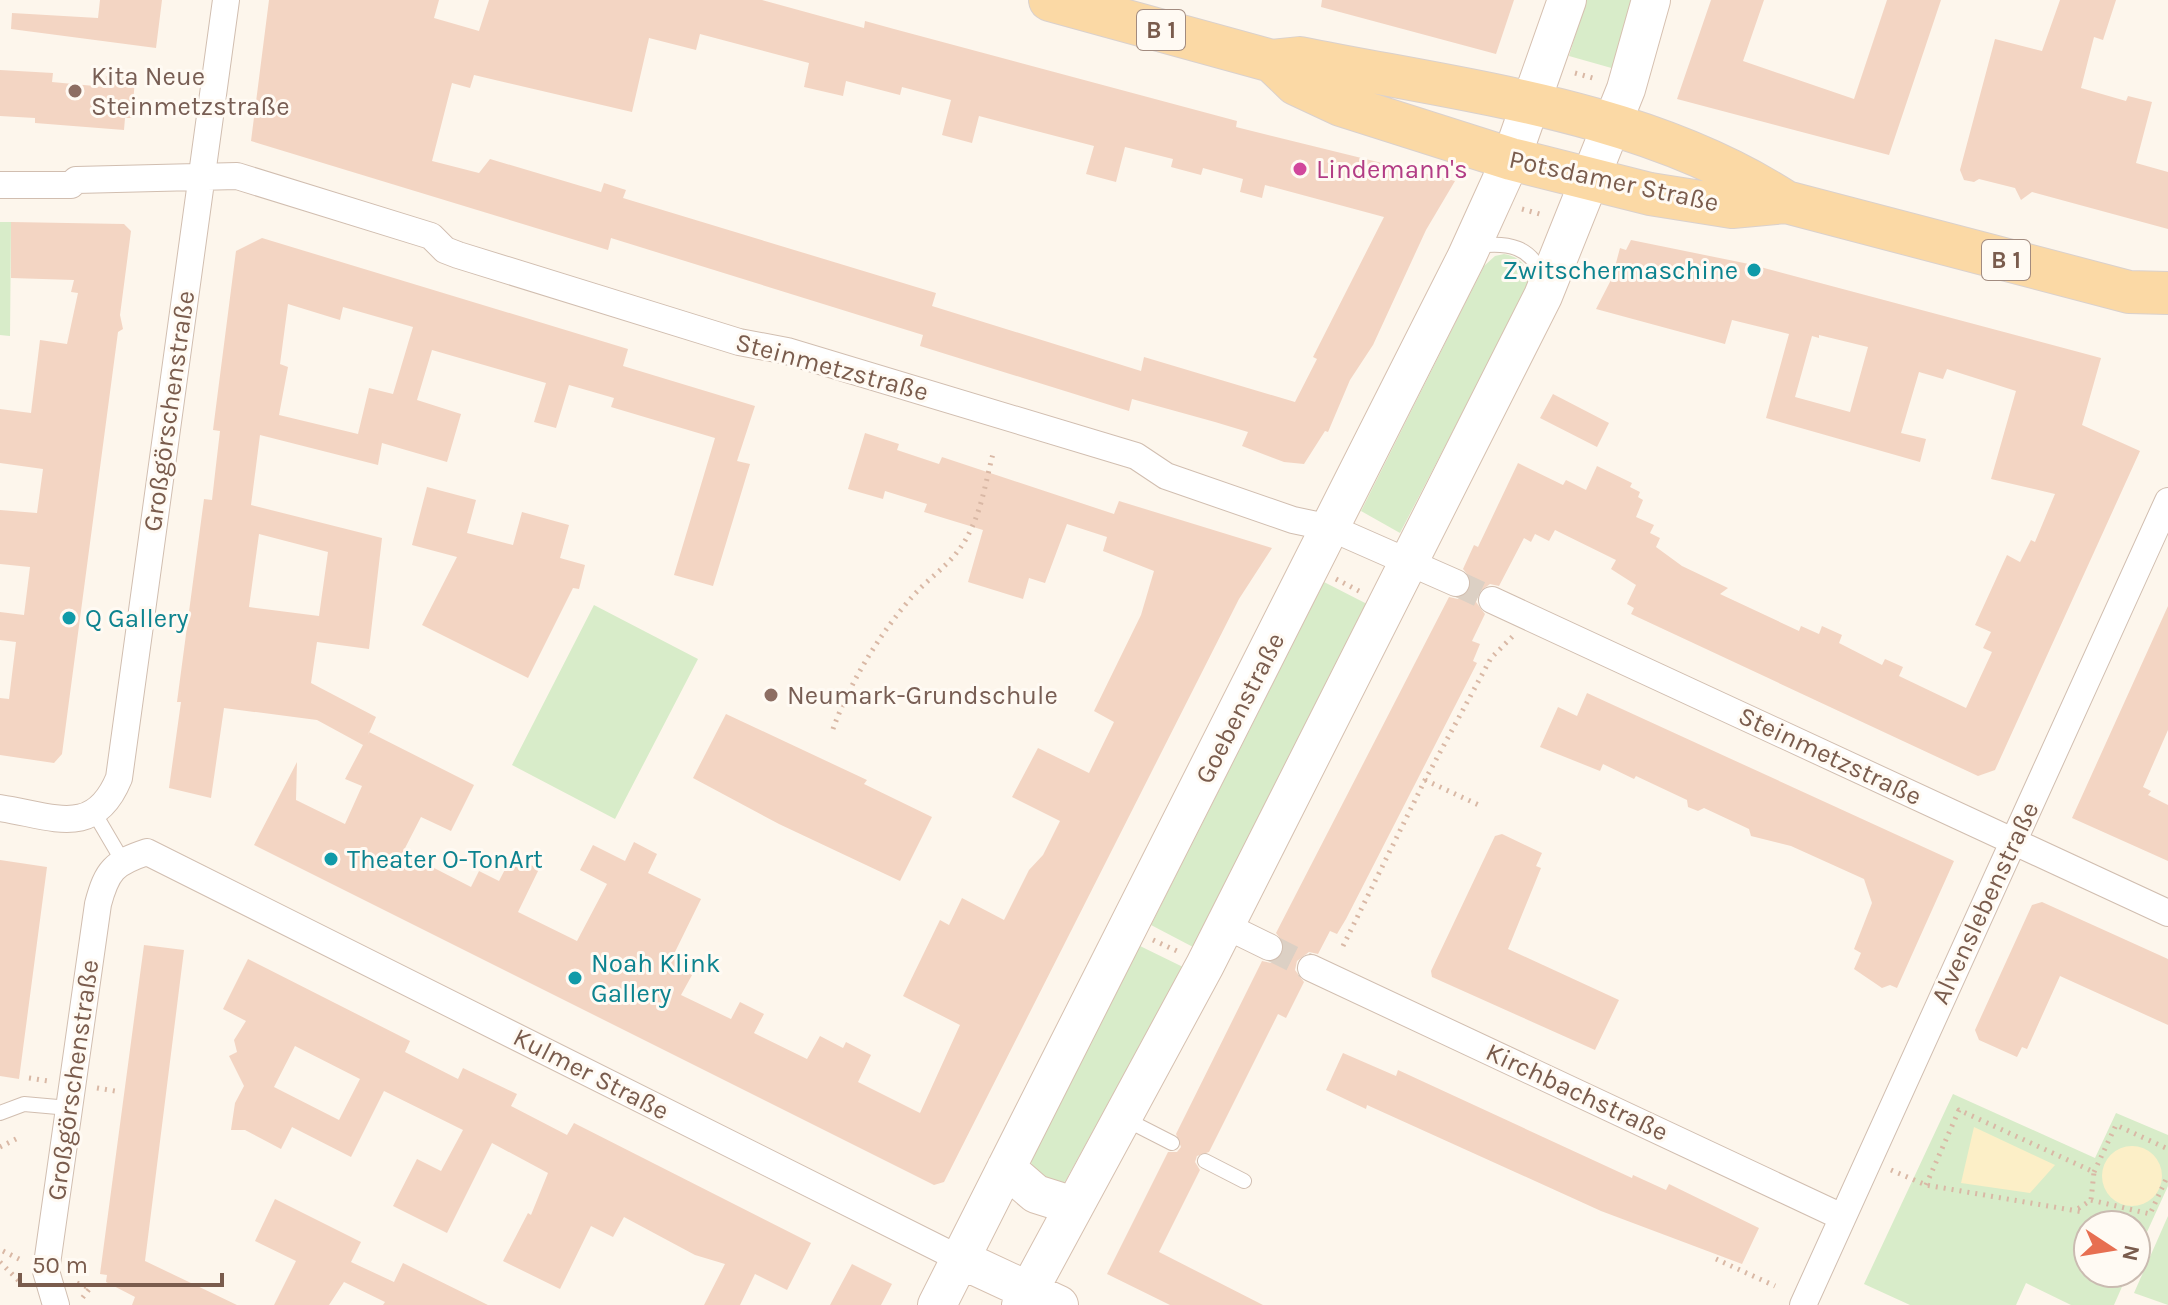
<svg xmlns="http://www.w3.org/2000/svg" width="2168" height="1305" font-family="Karla,sans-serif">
	<rect width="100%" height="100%" fill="#fdf6ec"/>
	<path fill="#d8ecc9" d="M 1586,0 L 1631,0 L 1615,69 L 1569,56 Z
		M 0,222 L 11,222 L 10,336 L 0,335 Z
		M 1504,254 C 1522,257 1532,270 1527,288 L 1400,533 L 1361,511 L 1484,266 L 1495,256 Z
		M 1324,582 L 1367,604 L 1193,947 L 1151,925 Z
		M 594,605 L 698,659 L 615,819 L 512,765 Z
		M 1140,946 L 1183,967 L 1066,1180 L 1063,1184 L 1033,1179 L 1031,1160 Z
		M 1953,1094 L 2095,1158 L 2116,1113 L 2168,1135 L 2168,1186 L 2136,1256 L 2136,1225 L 2088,1225 L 2088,1273 L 2128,1273 L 2114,1305 L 2071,1305 L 2026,1283 L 2016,1305 L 1910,1305 L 1864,1284 Z
		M 2168,1216 L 2168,1305 L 2134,1293 Z"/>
	<path fill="#fcefc7" d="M 1974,1127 L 2055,1165 L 2030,1193 L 1961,1183 Z
		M2102 1176a30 30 0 1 1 60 0a30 30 0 1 1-60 0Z"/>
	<path fill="#f3d5c3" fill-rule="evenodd" d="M 100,0 L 162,0 L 156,48 L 11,29 L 12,13 L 98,18 Z
		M 269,0 L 439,0 L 434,18 L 479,31 L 489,0 L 762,0 L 864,28 L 865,21 L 894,29 L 1237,121 L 1236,127 L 1455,181 L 1426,230 L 1373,345 L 1350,380 L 1328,432 L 1325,431 L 1304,464 L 1284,462 L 1242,446 L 1248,432 L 1215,422 L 1132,399 L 1129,411 L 920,346 L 923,335 L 611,238 L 608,250 L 251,141 ZM 700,34 L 809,63 L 804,87 L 843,96 L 846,81 L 900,95 L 902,87 L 951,100 L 942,135 L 972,143 L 979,116 L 1094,146 L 1086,174 L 1116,182 L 1125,147 L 1173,159 L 1171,167 L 1201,175 L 1203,168 L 1243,179 L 1240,192 L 1262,198 L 1265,185 L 1384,217 L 1313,357 L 1317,359 L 1295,402 L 1144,357 L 1141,371 L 932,306 L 936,293 L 623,198 L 626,190 L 604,183 L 601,192 L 490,159 L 479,173 L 432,161 L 452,83 L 470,88 L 474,75 L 632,112 L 649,38 L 696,50 Z
		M 1322,0 L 1514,0 L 1496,54 L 1321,7 Z
		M 1711,0 L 1764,0 L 1743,61 L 1854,99 L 1887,0 L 1941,0 L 1889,155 L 1677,99 Z
		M 2060,0 L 2116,0 L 2103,40 L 2094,37 L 2081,88 L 2126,101 L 2128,96 L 2152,102 L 2136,163 L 2168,172 L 2168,229 L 2032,192 L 2021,200 L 2015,188 L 1979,179 L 1974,182 L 1964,180 L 1960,170 L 1995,39 L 2042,51 Z
		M 0,70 L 53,73 L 52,82 L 105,87 L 106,76 L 135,78 L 132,118 L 125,118 L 124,130 L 35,123 L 35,118 L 0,116 Z
		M 11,222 L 124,224 L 131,231 L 120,315 L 123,329 L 118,332 L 62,754 L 54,763 L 0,755 L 0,698 L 9,699 L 16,642 L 0,640 L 0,612 L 24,615 L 30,567 L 0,564 L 0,510 L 37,513 L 43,469 L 0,463 L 0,409 L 31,413 L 40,340 L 67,344 L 78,293 L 71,292 L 74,280 L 11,278 Z
		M 262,238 L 628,349 L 623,366 L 755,406 L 737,461 L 750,464 L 713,586 L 674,575 L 715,438 L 611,407 L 614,398 L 569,385 L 556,428 L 534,422 L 546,383 L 432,350 L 417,400 L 461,414 L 447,462 L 382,443 L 378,465 L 260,435 L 251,505 L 382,538 L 369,649 L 317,642 L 311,683 L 376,717 L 368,735 L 369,732 L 474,785 L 451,831 L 421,817 L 403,852 L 471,887 L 479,871 L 499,881 L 512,856 L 539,869 L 518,912 L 577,941 L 607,884 L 580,870 L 593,845 L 625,861 L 634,842 L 657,854 L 648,873 L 701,899 L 674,954 L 697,966 L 681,995 L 731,1019 L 740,1002 L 764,1014 L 754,1033 L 807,1059 L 820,1036 L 843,1048 L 846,1042 L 871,1055 L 858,1082 L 920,1113 L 960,1025 L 903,996 L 940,920 L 949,925 L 962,898 L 1004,920 L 1029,870 L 1043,855 L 1060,821 L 1012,797 L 1038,748 L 1089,773 L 1114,722 L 1094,711 L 1141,615 L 1154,571 L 1103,551 L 1107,537 L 1067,524 L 1045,583 L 1029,578 L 1023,599 L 968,582 L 983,530 L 924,512 L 927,504 L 885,491 L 883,499 L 848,489 L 865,433 L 899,444 L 897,450 L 939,464 L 942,457 L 1114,514 L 1119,501 L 1272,548 L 1239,599 L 944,1182 L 934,1185 L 254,845 L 297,762 L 296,800 L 345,824 L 362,786 L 345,779 L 363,745 L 317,720 L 224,708 L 211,798 L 169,788 L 181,702 L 177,702 L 204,499 L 212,500 L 216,465 L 220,431 L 213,430 L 236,251 ZM 288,304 L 340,320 L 343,307 L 413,327 L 393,394 L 369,388 L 358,434 L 279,415 L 288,367 L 280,364 ZM 259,534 L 328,552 L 319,616 L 249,607 Z
		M 1631,240 L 1749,264 L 2101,358 L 2082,425 L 2140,451 L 1995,770 L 1978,776 L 1631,614 L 1634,608 L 1627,604 L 1636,585 L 1611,569 L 1616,560 L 1555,530 L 1549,541 L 1535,534 L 1531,542 L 1524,538 L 1499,586 L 1490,584 L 1478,593 L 1476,602 L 1485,614 L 1472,641 L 1480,644 L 1473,661 L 1477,663 L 1346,919 L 1337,934 L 1330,931 L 1318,954 L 1309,952 L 1297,961 L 1295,970 L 1304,982 L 1286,1018 L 1278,1014 L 1209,1152 L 1197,1156 L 1195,1162 L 1200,1170 L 1159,1252 L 1263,1305 L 1170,1305 L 1107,1274 L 1168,1152 L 1177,1152 L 1181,1147 L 1176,1134 L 1262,961 L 1271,963 L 1283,955 L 1285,945 L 1276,933 L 1449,597 L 1458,599 L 1470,590 L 1472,580 L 1463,569 L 1474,545 L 1478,547 L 1518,463 L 1563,485 L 1566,480 L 1586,490 L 1597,466 L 1632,483 L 1630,487 L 1640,492 L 1638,497 L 1643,500 L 1636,517 L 1654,525 L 1650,533 L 1660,538 L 1656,547 L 1682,566 L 1728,588 L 1720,594 L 1799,631 L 1801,626 L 1819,634 L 1822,626 L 1842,635 L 1839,643 L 1882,665 L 1885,659 L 1903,667 L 1899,676 L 1966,708 L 1992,652 L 1983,648 L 1991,632 L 1975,625 L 2007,555 L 2020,562 L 2031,540 L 2035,542 L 2055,494 L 1991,479 L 2016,391 L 1947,369 L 1943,379 L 1919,372 L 1901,433 L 1926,439 L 1920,462 L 1766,418 L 1789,334 L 1732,320 L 1725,344 L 1596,309 L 1612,278 L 1620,248 L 1626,250 ZM 1819,335 L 1868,347 L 1850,412 L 1795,397 L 1812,336 L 1819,338 Z
		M 1553,394 L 1609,423 L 1597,447 L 1540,418 Z
		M 427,487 L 476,500 L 467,533 L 513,545 L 522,512 L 569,525 L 560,558 L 585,565 L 579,589 L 573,588 L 528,678 L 422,625 L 457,557 L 412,545 Z
		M 2168,606 L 2168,730 L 2143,787 L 2151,791 L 2148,795 L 2168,805 L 2168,861 L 2072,818 Z
		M 1587,693 L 1954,861 L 1897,988 L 1890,985 L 1882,988 L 1854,969 L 1861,953 L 1854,949 L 1872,903 L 1864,879 L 1791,846 L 1751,836 L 1749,829 L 1704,808 L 1698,811 L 1688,807 L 1687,800 L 1636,776 L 1634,779 L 1603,764 L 1600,771 L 1540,747 L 1558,707 L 1577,716 Z
		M 726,714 L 867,780 L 864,784 L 932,817 L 900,881 L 779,824 L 693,778 Z
		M 1502,834 L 1542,853 L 1536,866 L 1541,868 L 1508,949 L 1619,1000 L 1595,1050 L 1432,977 L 1431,971 L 1495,836 Z
		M 0,860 L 47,867 L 19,1079 L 0,1076 Z
		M 2042,902 L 2168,959 L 2168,1025 L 2060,976 L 2027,1049 L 2022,1047 L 2017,1057 L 1979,1040 L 1975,1030 L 2032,905 Z
		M 144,945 L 184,950 L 145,1261 L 237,1305 L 132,1305 L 135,1297 L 106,1282 L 107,1275 L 100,1274 Z
		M 248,959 L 410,1041 L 405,1052 L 458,1079 L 463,1068 L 517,1094 L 511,1106 L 567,1135 L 574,1123 L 811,1243 L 787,1290 L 755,1274 L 740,1305 L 704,1305 L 725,1264 L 695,1255 L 624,1217 L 613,1237 L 591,1226 L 560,1289 L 503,1261 L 528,1213 L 531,1215 L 548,1173 L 492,1143 L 447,1233 L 393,1206 L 417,1159 L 441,1171 L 463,1130 L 384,1091 L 351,1157 L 292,1127 L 281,1149 L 245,1130 L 231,1130 L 235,1103 L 244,1086 L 229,1056 L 237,1052 L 234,1040 L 246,1021 L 223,1009 ZM 295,1046 L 360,1079 L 339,1120 L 274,1087 Z
		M 1343,1053 L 1396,1076 L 1398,1070 L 1632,1178 L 1633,1175 L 1666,1190 L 1669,1184 L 1759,1228 L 1742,1264 L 1601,1211 L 1367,1105 L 1366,1109 L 1326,1090 Z
		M 275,1199 L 361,1242 L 351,1262 L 394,1282 L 403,1263 L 488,1305 L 383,1305 L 385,1302 L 344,1282 L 329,1305 L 274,1305 L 296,1261 L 255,1241 Z
		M 852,1264 L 892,1284 L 881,1305 L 830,1305 Z"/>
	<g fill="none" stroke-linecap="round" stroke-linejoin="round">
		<path stroke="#dcd0c4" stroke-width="26" stroke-dasharray="26 13" stroke-linecap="butt" d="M 1456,583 L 1492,600
			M 1269,947 L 1311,968"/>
		<g stroke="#d1beb0" stroke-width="16">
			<path id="lane" d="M 1477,246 C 1507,242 1533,246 1542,278
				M 95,814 L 122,860
				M 0,1113 L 24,1104 L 69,1108
				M 1123,1118 L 1172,1143
				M 1205,1161 L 1244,1181"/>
		</g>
		<g stroke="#d1beb0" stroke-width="28">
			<path id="street" d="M 0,185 L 71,185 L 76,180 L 237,176 L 431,236 L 445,250 L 458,255 L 739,342 L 787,351 L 1136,456 L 1166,476 L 1293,520 L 1331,528 L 1456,583
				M 1492,600 L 2168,913
				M 0,808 C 53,816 94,839 119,778 L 226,0
				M 1224,925 L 1269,947
				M 1311,968 L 1842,1217
				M 56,1305 L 46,1271 L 98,904 C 107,870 114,863 147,852 L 960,1259
				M 1803,1305 L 2168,501"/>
		</g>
		<g stroke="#d6c0b0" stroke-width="40">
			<path id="secondary" d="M 1006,1168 L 1036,1194 L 1074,1206
				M 960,1259 L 1059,1305
				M 937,1305 L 1466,258 L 1511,159 L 1567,0
				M 1021,1305 L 1205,965 L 1543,296 L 1626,89 L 1651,0"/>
		</g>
		<g stroke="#dad1cd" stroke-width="44">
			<path id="primary" d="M 1050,0 L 1272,61 L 1300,58 C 1463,91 1644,110 1786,202 L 2129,292 L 2168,293
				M 1272,61 L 1296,84 L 1341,105 L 1511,159 L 1650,194 L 1732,207 L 1786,202"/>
		</g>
		<path stroke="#d9b8a5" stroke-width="5" stroke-dasharray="2 6" stroke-linecap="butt" d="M 1575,73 L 1596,79
			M 1522,209 L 1543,215
			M 1336,579 L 1359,591
			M 833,729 C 849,684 880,633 912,597 C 935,571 956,563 972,527 C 983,504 987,475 994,450
			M 1425,780 L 1483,807
			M 1153,940 L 1177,951
			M 1343,946 L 1425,780 L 1491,658 L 1513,636
			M 29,1078 L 48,1081
			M 97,1088 L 115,1091
			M 0,1147 L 20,1137
			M 1891,1170 L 1926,1185 L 2083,1212
			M 2094,1172 L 2116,1125 L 2168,1149
			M 1926,1185 L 1959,1110 L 2094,1172 L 2091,1200 L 2076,1210
			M 2091,1200 L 2150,1214 L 2168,1175
			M 3,1251 L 23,1261
			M 1716,1259 L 1775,1286
			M 0,1262 L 22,1284
			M 77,1283 L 90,1288 L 80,1301"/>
		<use href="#lane" stroke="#fff" stroke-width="14"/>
		<use href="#street" stroke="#fff" stroke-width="26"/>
		<use href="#secondary" stroke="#fff" stroke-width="38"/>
		<use href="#primary" stroke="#fbd9a5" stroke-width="42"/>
	</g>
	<g fill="#8d6e63" stroke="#fffaf3" stroke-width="3">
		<circle cx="75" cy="91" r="8"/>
		<circle cx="771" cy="695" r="8"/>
	</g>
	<circle fill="#d1479c" stroke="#fffaf3" stroke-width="3" cx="1300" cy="169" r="8"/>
	<g fill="#0f9aa8" stroke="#fffaf3" stroke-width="3">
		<circle cx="1754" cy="270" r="8"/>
		<circle cx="69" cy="618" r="8"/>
		<circle cx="331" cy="859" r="8"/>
		<circle cx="575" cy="978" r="8"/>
	</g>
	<g text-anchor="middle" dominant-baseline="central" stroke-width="6" stroke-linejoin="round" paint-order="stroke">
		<g fill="#fffaf3" stroke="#a28b7f" stroke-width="2">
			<rect x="1137" y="10" width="48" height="40" rx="6"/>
			<rect x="1982" y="240" width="48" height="40" rx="6"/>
		</g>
		<g font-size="24" font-weight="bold" fill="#7a5c4d">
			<text x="1161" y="30">B 1</text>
			<text x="2006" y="260">B 1</text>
		</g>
		<g font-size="26" fill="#785e54" stroke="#fffaf3" text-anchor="start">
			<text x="91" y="76">Kita Neue<tspan x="91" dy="30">Steinmetzstraße</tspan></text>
			<text x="787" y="695">Neumark-Grundschule</text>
		</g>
		<g font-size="26" fill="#b23c85" stroke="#fffaf3" text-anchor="start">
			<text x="1316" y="169">Lindemann's</text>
		</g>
		<g font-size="26" fill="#7a5c4d" stroke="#fffaf3">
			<text transform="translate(1614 181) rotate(12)">Potsdamer Straße</text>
			<text transform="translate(832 367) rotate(15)">Steinmetzstraße</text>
			<text transform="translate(169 411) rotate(-82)">Großgörschenstraße</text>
			<text transform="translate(1240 708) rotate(-63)">Goebenstraße</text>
			<text transform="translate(1830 756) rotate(25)">Steinmetzstraße</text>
			<text transform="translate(1985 903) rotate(-65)">Alvenslebenstraße</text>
			<text transform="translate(591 1074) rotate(27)">Kulmer Straße</text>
			<text transform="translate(73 1080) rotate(-82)">Großgörschenstraße</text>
			<text transform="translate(1577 1092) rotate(25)">Kirchbachstraße</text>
		</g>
		<g font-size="26" fill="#0d838f" stroke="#fffaf3" text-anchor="start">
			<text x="1738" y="270" text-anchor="end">Zwitschermaschine</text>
			<text x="85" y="618">Q Gallery</text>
			<text x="347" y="859">Theater O-TonArt</text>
			<text x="591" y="963">Noah Klink<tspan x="591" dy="30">Gallery</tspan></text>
		</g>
	</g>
	<g transform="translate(2112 1249) rotate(102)"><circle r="38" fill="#fffaf3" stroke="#cabbb1" stroke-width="2"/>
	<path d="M0-6L14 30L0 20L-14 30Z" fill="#e76f51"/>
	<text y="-12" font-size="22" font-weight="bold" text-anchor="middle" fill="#7a5c4d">N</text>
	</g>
	<path d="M20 1273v12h202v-12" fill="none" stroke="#7a5c4d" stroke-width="4"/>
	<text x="32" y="1273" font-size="24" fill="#7a5c4d" stroke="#fffaf3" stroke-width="6" paint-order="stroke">50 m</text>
</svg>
